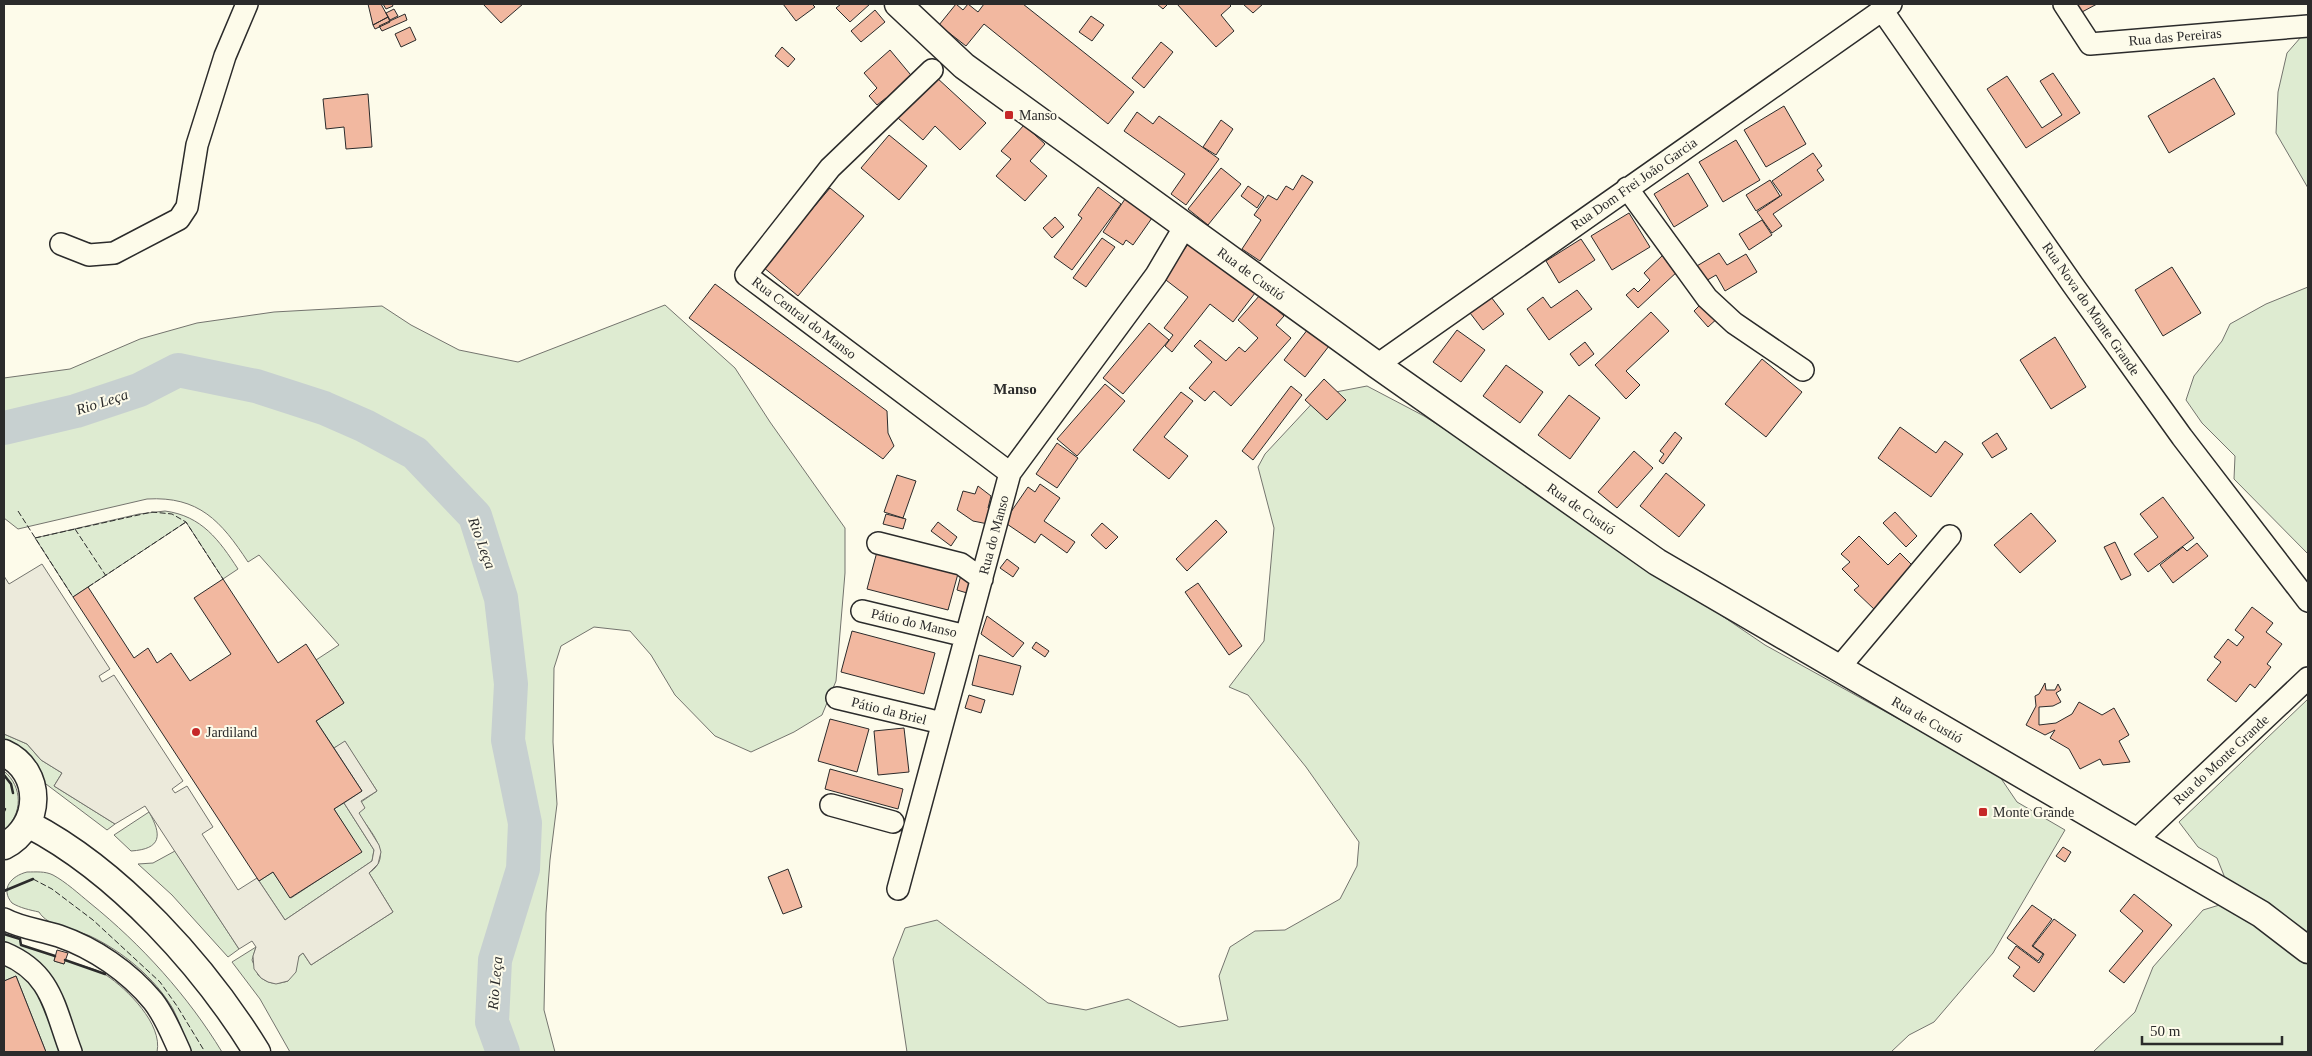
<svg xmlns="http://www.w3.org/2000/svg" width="2312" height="1056" font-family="Georgia,serif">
	<rect width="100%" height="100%" fill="#fdfbea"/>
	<path fill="#deebd1" stroke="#74746e" d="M 2308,29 L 2308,188 L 2276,133 L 2278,92 L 2287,53 Z
		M 2308,287 L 2308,554 L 2234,479 L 2235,456 L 2202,423 L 2186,400 L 2194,376 L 2222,341 L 2230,324 L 2266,304 Z
		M 665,305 L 735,368 L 770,422 L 845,528 L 845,573 L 836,681 L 822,715 L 794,732 L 751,752 L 715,736 L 675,695 L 651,655 L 630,631 L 594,627 L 561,646 L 554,668 L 553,742 L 557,804 L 550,860 L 546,913 L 544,1010 L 555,1052 L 290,1052 L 260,999 L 232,962 L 256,947 L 252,960 L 258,975 C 267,984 276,985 288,981 L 299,956 L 303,953 L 311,965 L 393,912 L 369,873 C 395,856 370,831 358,813 L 361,802 L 377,791 L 345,742 L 334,748 L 316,721 L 344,703 L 316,660 L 339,645 L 259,555 L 248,562 C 221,521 199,496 147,499 L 18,529 L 4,518 L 4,378 L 70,369 L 140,339 L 197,323 L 274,312 L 382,306 L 411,325 L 459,350 L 518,362 Z
		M 1367,386 L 1424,416 L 1494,461 L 1765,645 L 1998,774 L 2017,802 L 2065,830 L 1993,953 L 1934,1022 L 1909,1035 L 1891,1052 L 907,1052 L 893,959 L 905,928 L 937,920 L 1048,1003 L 1086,1010 L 1128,999 L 1179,1027 L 1228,1020 L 1219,976 L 1230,947 L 1255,931 L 1285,930 L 1340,899 L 1357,866 L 1359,842 L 1306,767 L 1248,695 L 1229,687 L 1264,641 L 1274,528 L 1258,467 L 1265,454 L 1320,395 Z
		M 165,511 C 202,516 219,540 238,569 L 223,579 L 186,522 L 73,597 L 35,538 L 139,514 Z
		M 2308,699 L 2308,1052 L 2093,1052 L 2135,1012 L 2153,967 L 2203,910 L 2226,903 L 2225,878 L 2217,858 L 2198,847 L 2179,822 Z
		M 4,734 L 27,744 L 41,760 L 62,773 L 54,786 L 115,824 L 107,830 L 42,781 L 4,741 Z
		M 4,771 C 23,787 23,814 4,830 Z
		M 344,803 L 374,850 L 372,861 L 285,920 L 259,881 L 273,872 L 291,898 L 361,852 L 334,809 Z
		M 149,812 C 162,835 162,849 131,851 L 114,835 Z
		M 175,851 L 239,949 L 228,957 L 172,895 L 138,864 L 153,863 Z
		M 27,872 C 36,872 45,871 53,875 C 66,882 79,894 90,903 C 142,945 188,996 222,1052 L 190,1052 C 185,1038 180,1022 173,1009 C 155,978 122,951 90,936 C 74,929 48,927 39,912 C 30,910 20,908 12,903 C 0,889 11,876 27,872 Z
		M 4,934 L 20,939 L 21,945 L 55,956 L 54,961 L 64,964 L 65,960 C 78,965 95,968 106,975 C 127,989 163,1024 157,1052 L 82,1052 C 64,1000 60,965 4,942 Z
		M 4,962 L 35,984 L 63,1052 L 46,1052 L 16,976 L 4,981 Z"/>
	<path fill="#eceadb" stroke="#74746e" d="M 42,564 L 110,669 L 99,676 L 102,682 L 114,675 L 183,781 L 172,789 L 175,793 L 187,786 L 213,827 L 202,834 L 238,890 L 257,878 L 285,920 L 372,861 L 374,850 L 344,803 L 362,791 L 334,748 L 345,741 L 377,791 L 361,801 L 365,808 L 359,813 L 379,845 L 381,852 L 378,864 L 369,873 L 393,912 L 311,965 L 303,953 L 299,956 L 296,972 L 288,981 L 276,984 L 268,982 L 261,978 L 254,969 L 253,956 L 256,947 L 252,941 L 239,949 L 145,806 L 115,824 L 54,786 L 62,773 L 41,760 L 27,744 L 4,734 L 4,576 L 9,584 Z"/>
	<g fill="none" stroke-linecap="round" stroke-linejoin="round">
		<path stroke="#c7d0d0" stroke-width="34" d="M 4,428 L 76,411 L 139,390 L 178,370 L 256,386 L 324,408 L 365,426 L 415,453 L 475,516 L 501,598 L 511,684 L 508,740 L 525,823 L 523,869 L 495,960 L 492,1022 L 503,1052"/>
	</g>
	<path fill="#f2b8a0" stroke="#2b2b2b" d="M 368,4 L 381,4 L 388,17 L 373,25 Z
		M 383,4 L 392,4 L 393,6 L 386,9 Z
		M 483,4 L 523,4 L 501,23 Z
		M 783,4 L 812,4 L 815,7 L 796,21 Z
		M 841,4 L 870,4 L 850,22 L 836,8 Z
		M 956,4 L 963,10 L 968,4 L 978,12 L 984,4 L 1023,4 L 1134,92 L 1108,124 L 984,24 L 966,46 L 939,25 Z
		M 1157,4 L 1168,4 L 1163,9 Z
		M 1177,4 L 1229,4 L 1231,6 L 1221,15 L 1234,31 L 1216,47 Z
		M 1243,4 L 1263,4 L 1253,13 Z
		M 2077,4 L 2097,4 L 2082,12 Z
		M 394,9 L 398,16 L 390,20 L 386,13 Z
		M 875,10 L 885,22 L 861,42 L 851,31 Z
		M 405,14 L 407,20 L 382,31 L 379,26 Z
		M 1091,16 L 1104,25 L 1092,41 L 1079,32 Z
		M 388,17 L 390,22 L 375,29 L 373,25 Z
		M 410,27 L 416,40 L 401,47 L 395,34 Z
		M 1161,42 L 1173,52 L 1144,88 L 1132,78 Z
		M 782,47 L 795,59 L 788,67 L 775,56 Z
		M 890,50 L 915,80 L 890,101 L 886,98 L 877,105 L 869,96 L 877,88 L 864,73 Z
		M 2053,73 L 2080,113 L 2026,148 L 1987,89 L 2007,76 L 2042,128 L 2062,115 L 2040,81 Z
		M 936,77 L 986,123 L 960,150 L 935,126 L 923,140 L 898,118 Z
		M 2214,78 L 2235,114 L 2169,153 L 2148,116 Z
		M 368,94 L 372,147 L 346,149 L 344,127 L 326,129 L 323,99 Z
		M 1784,106 L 1806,144 L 1766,167 L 1744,130 Z
		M 1137,112 L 1153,124 L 1159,116 L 1219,159 L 1186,205 L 1171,194 L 1185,174 L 1124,131 Z
		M 1221,120 L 1233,129 L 1216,155 L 1203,147 Z
		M 1024,125 L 1045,144 L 1030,161 L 1047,176 L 1025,201 L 996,176 L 1011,159 L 1001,151 Z
		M 889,135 L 927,166 L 899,200 L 861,168 Z
		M 1736,140 L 1760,180 L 1723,202 L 1699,162 Z
		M 1813,153 L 1822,166 L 1817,170 L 1824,180 L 1773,214 L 1782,226 L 1772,233 L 1757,212 L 1782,195 L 1772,181 Z
		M 1221,168 L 1241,184 L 1208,225 L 1188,209 Z
		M 1688,173 L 1708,206 L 1674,227 L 1654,194 Z
		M 1302,175 L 1313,182 L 1260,261 L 1242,249 L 1261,220 L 1254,215 L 1268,195 L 1277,200 L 1286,186 L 1293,190 Z
		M 1770,180 L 1780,196 L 1756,211 L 1746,195 Z
		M 1248,186 L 1264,197 L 1257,208 L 1241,196 Z
		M 1098,187 L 1121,204 L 1072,270 L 1054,257 L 1082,218 L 1078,215 Z
		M 830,188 L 864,216 L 798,296 L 763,267 Z
		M 1125,199 L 1152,218 L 1133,245 L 1126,240 L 1123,245 L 1103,232 Z
		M 1629,213 L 1650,247 L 1612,270 L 1591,236 Z
		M 1055,217 L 1064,227 L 1052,238 L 1043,228 Z
		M 1762,220 L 1772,235 L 1749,250 L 1739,234 Z
		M 1102,238 L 1115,247 L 1086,287 L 1073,278 Z
		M 1581,239 L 1595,260 L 1559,283 L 1546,261 Z
		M 1190,242 L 1255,293 L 1233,322 L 1210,304 L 1172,352 L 1165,346 L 1173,335 L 1164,328 L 1188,297 L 1162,277 Z
		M 1719,253 L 1727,265 L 1746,254 L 1757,272 L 1725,291 L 1716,275 L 1704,282 L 1695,267 Z
		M 1663,255 L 1678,271 L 1638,308 L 1626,295 L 1634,288 L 1638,292 L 1650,280 L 1644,273 Z
		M 2172,267 L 2201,313 L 2163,336 L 2135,290 Z
		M 715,284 L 887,411 L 888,433 L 894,446 L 883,459 L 689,318 Z
		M 1577,290 L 1592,309 L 1549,340 L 1527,309 L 1543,297 L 1551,308 Z
		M 1488,293 L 1504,314 L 1483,330 L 1467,309 Z
		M 1260,295 L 1284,316 L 1276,325 L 1291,338 L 1231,406 L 1214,391 L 1205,401 L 1189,388 L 1212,362 L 1194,346 L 1200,340 L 1226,361 L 1239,347 L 1245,352 L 1258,338 L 1238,320 Z
		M 1705,300 L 1720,316 L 1708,327 L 1694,311 Z
		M 1651,312 L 1669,331 L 1626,371 L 1640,385 L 1626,399 L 1595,365 Z
		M 1149,323 L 1169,340 L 1123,394 L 1103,378 Z
		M 1308,329 L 1329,346 L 1305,377 L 1284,360 Z
		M 1457,330 L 1485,350 L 1461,382 L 1433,362 Z
		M 2055,337 L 2086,387 L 2051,409 L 2020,360 Z
		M 1585,342 L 1594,354 L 1579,366 L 1570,354 Z
		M 1762,359 L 1802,392 L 1766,437 L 1725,404 Z
		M 1506,365 L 1543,392 L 1520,423 L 1483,396 Z
		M 1324,379 L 1346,400 L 1327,420 L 1305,400 Z
		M 1105,384 L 1125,401 L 1077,456 L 1057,439 Z
		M 1291,386 L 1302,395 L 1253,460 L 1242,451 Z
		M 1181,392 L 1193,401 L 1164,437 L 1188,456 L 1169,479 L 1133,450 Z
		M 1569,395 L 1600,418 L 1570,459 L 1538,435 Z
		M 1900,427 L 1936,453 L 1945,441 L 1963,454 L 1931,497 L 1878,458 Z
		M 1675,432 L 1682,438 L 1663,464 L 1659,461 L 1664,454 L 1660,451 Z
		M 1997,433 L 2007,449 L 1992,458 L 1982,443 Z
		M 1057,443 L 1078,458 L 1057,488 L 1036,474 Z
		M 1634,451 L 1653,468 L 1617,508 L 1598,492 Z
		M 1666,473 L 1705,505 L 1679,537 L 1640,506 Z
		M 897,475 L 916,481 L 903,518 L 884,512 Z
		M 1040,484 L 1060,498 L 1044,521 L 1075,542 L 1067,553 L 1041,534 L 1035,543 L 1004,522 L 1028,487 L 1035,492 Z
		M 978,486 L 991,496 L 988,508 L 996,511 L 993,525 L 973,521 L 957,510 L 963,491 L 975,494 Z
		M 2163,497 L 2194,538 L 2148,572 L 2134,554 L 2158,537 L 2140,514 Z
		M 1895,512 L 1917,536 L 1906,547 L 1883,523 Z
		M 2031,513 L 2056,541 L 2020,573 L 1994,545 Z
		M 886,514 L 906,519 L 903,529 L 883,524 Z
		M 1216,520 L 1227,532 L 1187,571 L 1176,559 Z
		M 938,522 L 957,537 L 951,546 L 931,531 Z
		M 1102,523 L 1118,537 L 1106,549 L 1091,535 Z
		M 1859,536 L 1888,565 L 1900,553 L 1916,569 L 1875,610 L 1854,590 L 1859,586 L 1842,569 L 1850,562 L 1841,554 Z
		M 2115,542 L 2131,575 L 2121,580 L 2104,547 Z
		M 2197,543 L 2208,556 L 2173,583 L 2160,565 L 2183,547 L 2187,551 Z
		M 878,548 L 959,570 L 948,610 L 867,589 Z
		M 1007,559 L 1019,568 L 1013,577 L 1000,568 Z
		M 962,571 L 972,573 L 967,593 L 957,590 Z
		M 223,579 L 278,663 L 306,644 L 344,703 L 316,721 L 362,791 L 334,809 L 362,852 L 290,898 L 273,872 L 259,881 L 257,878 L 73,597 L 88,587 L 134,658 L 148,648 L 157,663 L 171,653 L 190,681 L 231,654 L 194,598 Z
		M 1198,583 L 1242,646 L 1229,655 L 1185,592 Z
		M 2252,607 L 2273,623 L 2266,632 L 2282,644 L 2267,664 L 2271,667 L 2255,688 L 2250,684 L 2236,702 L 2207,680 L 2221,662 L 2214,657 L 2228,639 L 2237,646 L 2244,637 L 2235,630 Z
		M 987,616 L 1024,643 L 1013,657 L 981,634 Z
		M 852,631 L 935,653 L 924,694 L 841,672 Z
		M 1036,642 L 1049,651 L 1045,657 L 1032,648 Z
		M 979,655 L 1021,666 L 1013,695 L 972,685 Z
		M 2045,683 L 2046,690 L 2055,690 L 2058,684 L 2061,690 L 2056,693 L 2061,702 L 2053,706 L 2039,707 L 2039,725 L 2056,723 L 2072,714 L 2079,702 L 2102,715 L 2114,708 L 2129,735 L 2119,741 L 2130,762 L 2103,765 L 2100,759 L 2080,769 L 2069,749 L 2050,738 L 2055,730 L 2045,735 L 2026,725 L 2036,706 L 2035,696 L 2039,694 Z
		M 969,695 L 985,700 L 981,713 L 965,708 Z
		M 830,719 L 869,729 L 857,772 L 818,761 Z
		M 904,728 L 909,772 L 878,775 L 874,731 Z
		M 830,769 L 903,789 L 898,809 L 825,789 Z
		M 2063,847 L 2071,852 L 2065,862 L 2056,856 Z
		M 788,869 L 802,907 L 783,914 L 768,877 Z
		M 2134,894 L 2172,925 L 2124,983 L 2109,971 L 2143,931 L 2120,911 Z
		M 2032,905 L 2052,919 L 2032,946 L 2043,954 L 2038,961 L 2007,938 Z
		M 2054,919 L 2076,935 L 2034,992 L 2013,976 L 2020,967 L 2008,958 L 2016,946 L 2039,963 L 2044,954 L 2033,946 Z
		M 57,950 L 68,953 L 64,964 L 54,961 Z
		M 16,976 L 46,1052 L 4,1052 L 4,981 Z"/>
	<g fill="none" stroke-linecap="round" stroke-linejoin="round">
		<g stroke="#2b2b2b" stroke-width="24">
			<path id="minor" d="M 2064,4 L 2090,44 L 2308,26
				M 1882,10 L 2073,285 L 2182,437 L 2308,601
				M 932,70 L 830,168 L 746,275 L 1010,473
				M 1627,188 L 1707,298 L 1734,323 L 1803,370
				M 61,244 L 89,255 L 114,253 L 179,219 L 187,207 L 197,145 L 225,56 L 247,4
				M 1377,365 L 1891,4
				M 878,543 L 961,564 L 982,579
				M 862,611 L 966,636
				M 1838,669 L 1950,536
				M 837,698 L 942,723
				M 831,805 L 893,822
				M 2134,842 L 2308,678
				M 898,889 L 1010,473 L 1156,275 L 1185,226
				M 4,919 C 20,928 41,930 59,936 C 94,948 129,972 153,1001 C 165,1016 172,1035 180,1052
				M 4,953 C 52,973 54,1007 71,1052"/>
		</g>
		<g stroke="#2b2b2b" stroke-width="29">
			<path id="major" d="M 898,4 L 964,66 L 1377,365 L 1657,562 L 2261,914 L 2308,950
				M 4,753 C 44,771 42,827 4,846
				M 28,824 C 119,871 204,966 257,1052"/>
		</g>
		<use href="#minor" stroke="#fdfbea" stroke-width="21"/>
		<use href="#major" stroke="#fdfbea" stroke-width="26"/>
		<path stroke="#2b2b2b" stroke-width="1" stroke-dasharray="6 2.5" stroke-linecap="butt" d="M 18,511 L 73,597
			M 75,529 L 106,576
			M 35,538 L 152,512 L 172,514 L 186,522 L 223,579
			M 88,587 L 186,522
			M 33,879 L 52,889 L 93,920 L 160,982 L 177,1006 L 205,1052"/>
		<path stroke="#2b2b2b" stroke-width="2.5" d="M 4,775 L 11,784 L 13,793
			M 4,811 L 5,809
			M 4,891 L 33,879
			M 4,934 L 20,939 L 21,945 L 55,956
			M 65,960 L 105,974"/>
	</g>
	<g fill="#c62828" stroke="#fdfbea" stroke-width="2">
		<rect x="1004" y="110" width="10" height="10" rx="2.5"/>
		<circle cx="196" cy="732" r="5"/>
		<rect x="1978" y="807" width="10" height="10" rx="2.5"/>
	</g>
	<g text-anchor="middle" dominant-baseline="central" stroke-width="4" stroke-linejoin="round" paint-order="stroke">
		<g font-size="14" fill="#2b2b2b" stroke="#fdfbea">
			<text transform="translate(2175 37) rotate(-5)">Rua das Pereiras</text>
			<text transform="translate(1634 184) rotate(-35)">Rua Dom Frei João Garcia</text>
			<text transform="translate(1251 274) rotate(36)">Rua de Custió</text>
			<text transform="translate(2091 309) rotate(55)">Rua Nova do Monte Grande</text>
			<text transform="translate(804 318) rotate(37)">Rua Central do Manso</text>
			<text transform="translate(1581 509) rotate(35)">Rua de Custió</text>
			<text transform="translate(994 535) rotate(-75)">Rua do Manso</text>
			<text transform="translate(914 623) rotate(13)">Pátio do Manso</text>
			<text transform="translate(889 711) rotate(14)">Pátio da Briel</text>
			<text transform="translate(1927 720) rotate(30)">Rua de Custió</text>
			<text transform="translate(2221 760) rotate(-43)">Rua do Monte Grande</text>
		</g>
		<g font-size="14" fill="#2b2b2b" stroke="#fdfbea" text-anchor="start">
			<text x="1019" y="115">Manso</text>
			<text x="206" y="732">Jardiland</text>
			<text x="1993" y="812">Monte Grande</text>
		</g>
		<g font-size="15" font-weight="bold" fill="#2b2b2b" stroke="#fdfbea">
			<text x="1015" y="389">Manso</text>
		</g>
		<g font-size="15" font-style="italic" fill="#2b2b2b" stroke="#fdfbea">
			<text transform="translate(102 402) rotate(-18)">Rio Leça</text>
			<text transform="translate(482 543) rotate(70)">Rio Leça</text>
			<text transform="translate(495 983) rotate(-85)">Rio Leça</text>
		</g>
	</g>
	<rect width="2312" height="1056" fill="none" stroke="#2b2b2b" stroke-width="10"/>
	<path d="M2142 1036v8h140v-8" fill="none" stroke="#2b2b2b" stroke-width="2.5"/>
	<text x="2150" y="1036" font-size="15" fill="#2b2b2b" stroke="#fdfbea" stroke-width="4" paint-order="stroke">50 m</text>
</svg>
